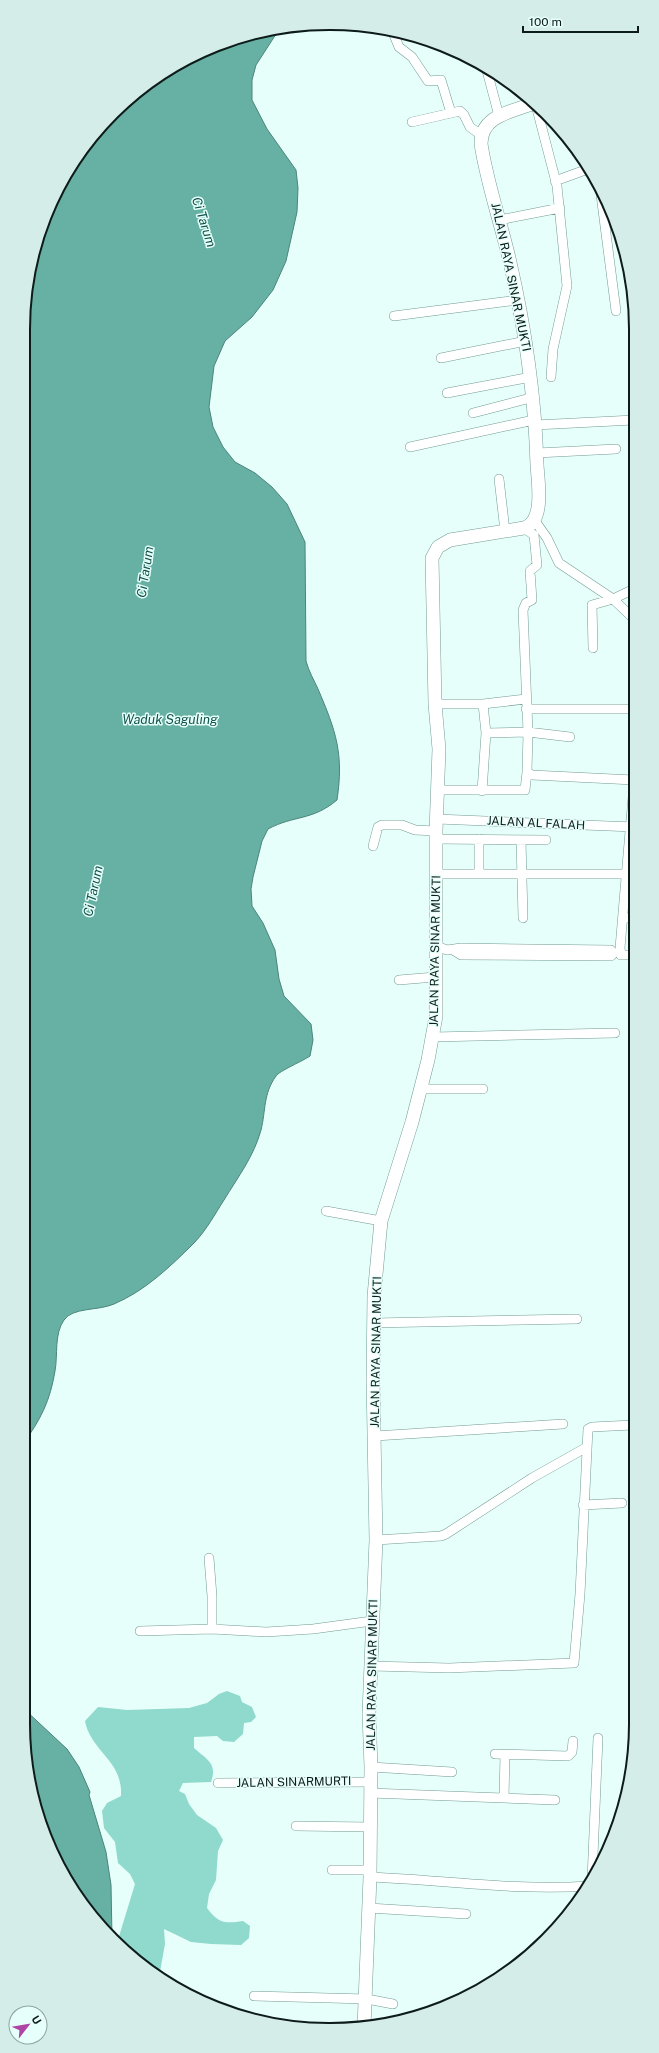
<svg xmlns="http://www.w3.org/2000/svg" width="659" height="2053" font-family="'Public Sans',sans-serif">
	<rect width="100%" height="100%" fill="#e6fffa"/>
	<path fill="#8fdacc" d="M 227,1691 L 240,1696 L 242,1702 L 252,1707 L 256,1717 L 251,1722 L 244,1723 L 243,1734 L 234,1742 L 223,1741 L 217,1736 L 194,1737 L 194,1748 C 206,1759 218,1763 211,1782 L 183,1783 L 179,1791 L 185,1794 L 189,1804 L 197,1815 L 216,1828 L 223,1840 L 218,1851 L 216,1880 L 209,1894 L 207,1908 C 218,1923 225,1924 243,1921 L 250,1926 L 249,1938 L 241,1945 L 211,1944 L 191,1942 L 164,1929 L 165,1944 L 159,1977 L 143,1967 L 117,1943 L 135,1884 L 130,1874 L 118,1863 L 115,1842 L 104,1828 L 102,1811 L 107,1803 L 121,1796 C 123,1760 91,1752 85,1721 L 98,1707 L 127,1710 L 189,1708 L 207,1703 L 219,1694 Z"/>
	<path fill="#67b1a4" stroke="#4c847b" d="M 280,28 L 256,65 L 252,80 L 252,100 L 267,129 L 296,170 L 298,188 L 297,212 L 286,261 L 273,290 L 252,317 L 225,341 L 214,366 L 209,407 L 213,427 L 223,447 L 235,462 L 255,473 L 272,487 L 287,504 L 305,542 L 306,661 C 309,672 314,680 318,689 C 336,731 344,754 337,800 C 312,821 294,815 268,829 L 262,841 L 253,877 L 251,889 L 252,906 L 263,923 L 275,950 L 279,979 L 284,996 L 311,1024 L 313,1040 L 310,1056 C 303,1061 279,1071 276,1076 C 263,1094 266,1110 261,1130 C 254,1156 238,1177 224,1200 C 215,1214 207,1229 195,1242 C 171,1266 145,1291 114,1304 C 98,1311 73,1307 64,1320 C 54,1334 58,1355 55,1371 C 50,1401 41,1419 23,1444 L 23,330 C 25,310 25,289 29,269 C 49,171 120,86 212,46 C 230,39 251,35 270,29 Z
		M 23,1708 L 67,1749 L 79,1767 L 90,1792 L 89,1795 L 106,1852 L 111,1885 L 112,1938 L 99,1926 L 46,1841 L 29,1783 Z"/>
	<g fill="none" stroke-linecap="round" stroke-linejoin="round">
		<g stroke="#739b93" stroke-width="10">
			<path id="minor" d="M 392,30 L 399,47 L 412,57 L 428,81 L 441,80 L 451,113
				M 486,67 L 499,116
				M 537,109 L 557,186 L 567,286 L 553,349 L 551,377
				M 412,122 L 460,111 L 464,115 L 470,127 L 481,135
				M 555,181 L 588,169
				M 600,187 L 616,311
				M 499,220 L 560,208
				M 394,316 L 518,300
				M 441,358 L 526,341
				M 447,393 L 531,377
				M 473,413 L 534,397
				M 535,425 L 634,420
				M 410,447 L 534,420
				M 633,449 L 634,449
				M 537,453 L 616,449
				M 499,479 L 505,531
				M 535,521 L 547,538 L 559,563 L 613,599 L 634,619
				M 524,528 L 534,535 L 537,565 L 530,571 L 532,600 L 526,603 L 523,610 L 528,732 L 527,772
				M 593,648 L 592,605 L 613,599 L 634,589
				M 435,704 L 483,704 L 526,699
				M 526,709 L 634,709
				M 486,733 L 528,732 L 570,737
				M 634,785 L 620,948 L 621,955 L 635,955
				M 438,790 L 525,790 L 527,772 L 532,775 L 634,780
				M 482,791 L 486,733 L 483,704
				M 437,819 L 634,827
				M 437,839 L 546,840
				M 479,839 L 479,873
				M 521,840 L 523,918
				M 373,846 L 378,827 L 382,825 L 402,825 L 415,830 L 436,831
				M 437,874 L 627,874
				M 624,918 L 635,918
				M 436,946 L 447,950 L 461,948 L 611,950 L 613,954 L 611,956 L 461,955 L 453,950
				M 399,980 L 435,977
				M 433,1037 L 615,1033
				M 421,1089 L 483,1089
				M 326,1211 L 381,1221
				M 373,1323 L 577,1319
				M 635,1419 L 633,1425 L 635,1432
				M 375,1436 L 563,1424
				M 583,1505 L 622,1503
				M 376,1540 L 441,1536 L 446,1534 L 532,1478 L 587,1447
				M 212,1629 L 266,1632 L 313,1629 L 372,1621
				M 140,1631 L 212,1629 L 212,1596 L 209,1558
				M 371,1666 L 449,1668 L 574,1663 L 580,1594 L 588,1429 L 592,1427 L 633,1425
				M 495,1754 L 568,1756 L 572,1752 L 573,1741
				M 371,1767 L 452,1772
				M 218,1783 L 371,1782
				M 370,1793 L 555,1800
				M 504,1798 L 505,1755
				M 296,1826 L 370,1827
				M 332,1870 L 370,1870
				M 370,1877 C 443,1880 516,1891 589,1886
				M 592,1880 L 598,1738
				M 369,1908 L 466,1914
				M 254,1996 L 367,1999 L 393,2004"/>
		</g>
		<g stroke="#739b93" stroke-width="14">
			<path id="highway" d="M 364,2027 L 370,1877 L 371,1767 L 369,1714 L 376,1540 L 373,1379 L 374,1296 L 381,1221 L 412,1122 L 428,1060 L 436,1016 L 436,831 L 439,749 L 435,704 L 432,558 L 438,547 L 450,540 L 524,528 C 545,522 538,482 537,465 C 535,395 525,327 509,258 C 500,220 487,183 481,144 C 481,116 510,112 532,104"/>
		</g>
		<use href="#minor" stroke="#fff" stroke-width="9"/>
		<use href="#highway" stroke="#fff" stroke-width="13"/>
	</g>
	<g text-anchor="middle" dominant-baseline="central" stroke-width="3" stroke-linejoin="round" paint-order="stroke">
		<g font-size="12" fill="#0d1c1a" stroke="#e6fffa">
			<text transform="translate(511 277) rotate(78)">JALAN RAYA SINAR MUKTI</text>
			<text transform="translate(536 823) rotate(3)">JALAN AL FALAH</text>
			<text transform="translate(435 951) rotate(-89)">JALAN RAYA SINAR MUKTI</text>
			<text transform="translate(376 1352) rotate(-89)">JALAN RAYA SINAR MUKTI</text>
			<text transform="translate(372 1675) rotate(-89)">JALAN RAYA SINAR MUKTI</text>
			<text transform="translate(294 1782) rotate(-1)">JALAN SINARMURTI</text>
		</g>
		<g font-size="13" font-style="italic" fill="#12524a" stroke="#e6fffa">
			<text transform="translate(204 222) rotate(72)">Ci Tarum</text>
			<text transform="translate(145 572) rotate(-81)">Ci Tarum</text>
			<text x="170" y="719">Waduk Saguling</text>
			<text transform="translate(93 891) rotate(-78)">Ci Tarum</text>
		</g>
	</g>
	<path d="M0 0H659V2053H0ZM329 30H330A299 299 0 0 1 629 329V1724A299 299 0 0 1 330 2023H329A299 299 0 0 1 30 1724V329A299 299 0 0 1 329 30Z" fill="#d5ede8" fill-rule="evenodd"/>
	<path fill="none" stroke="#0d1c1a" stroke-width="2" d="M329 30H330A299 299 0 0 1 629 329V1724A299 299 0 0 1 330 2023H329A299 299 0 0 1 30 1724V329A299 299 0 0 1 329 30Z"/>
	<g transform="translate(28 2025) rotate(59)"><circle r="19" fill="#e6fffa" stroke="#8fa4a0"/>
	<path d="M0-3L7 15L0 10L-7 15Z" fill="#af44a5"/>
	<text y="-6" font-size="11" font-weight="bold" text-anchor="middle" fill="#0d1c1a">U</text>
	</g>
	<path d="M523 26v6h115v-6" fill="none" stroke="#0d1c1a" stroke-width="2"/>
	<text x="529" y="26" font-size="12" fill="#0d1c1a" stroke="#e6fffa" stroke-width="3" paint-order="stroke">100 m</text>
</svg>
